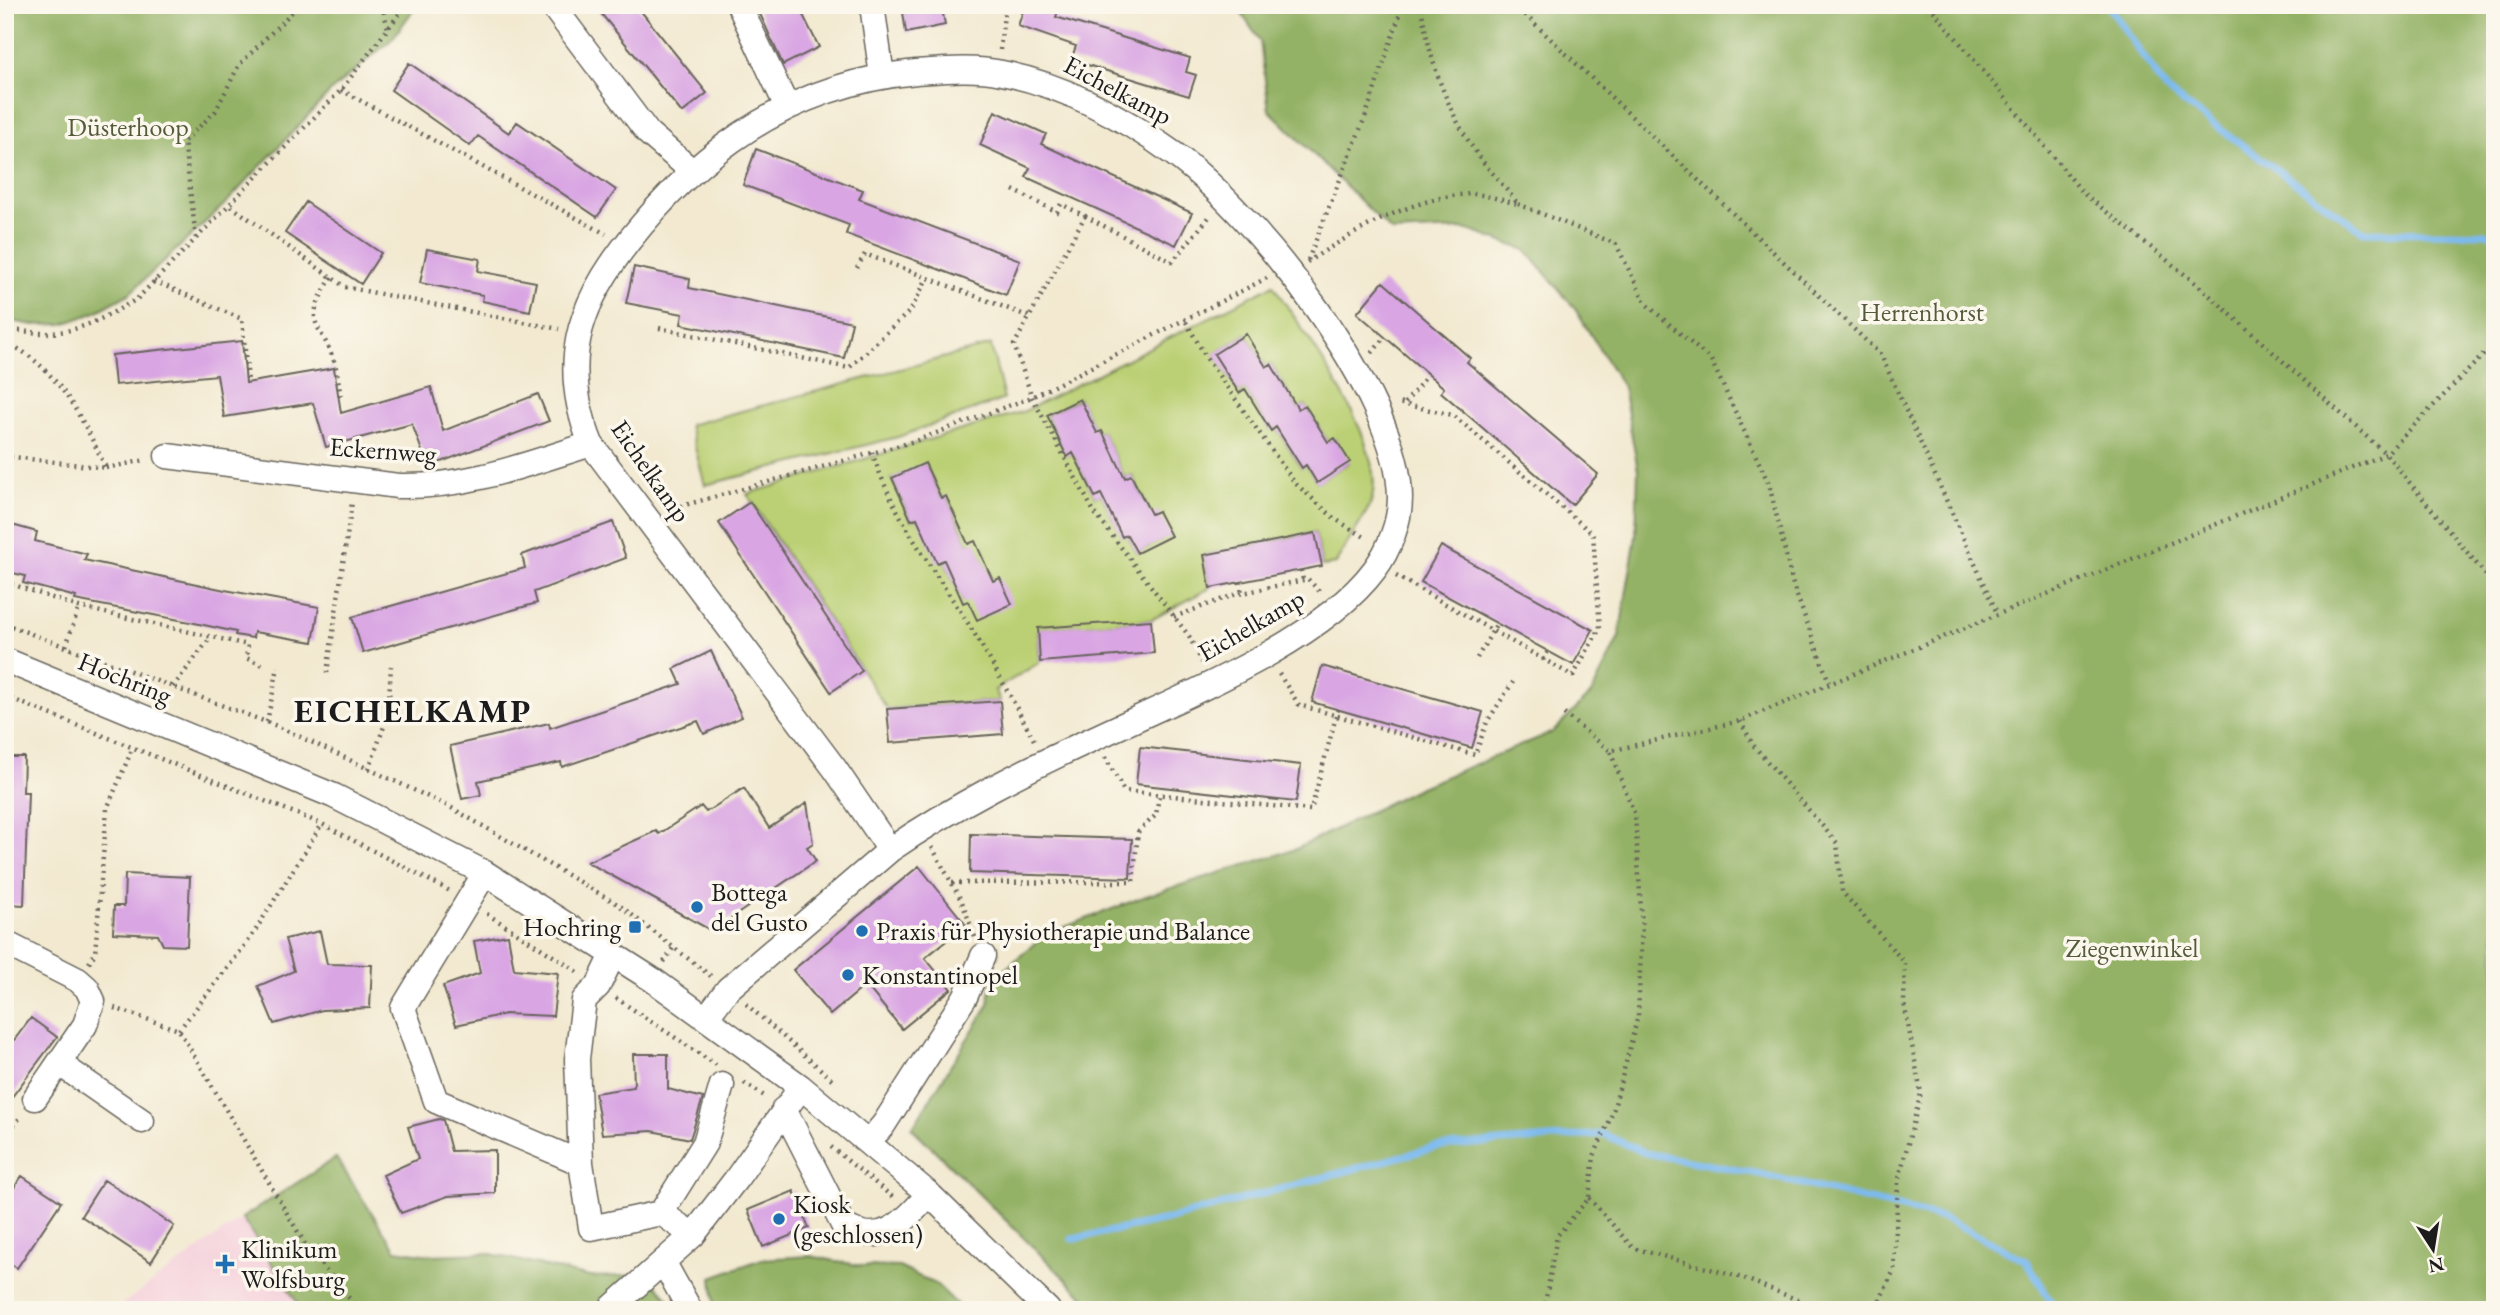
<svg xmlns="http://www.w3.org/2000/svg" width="2500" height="1315" font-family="'EB Garamond',serif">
	<rect width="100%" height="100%" fill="#fbf7ec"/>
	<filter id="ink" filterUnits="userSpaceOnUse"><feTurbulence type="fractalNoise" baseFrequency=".0143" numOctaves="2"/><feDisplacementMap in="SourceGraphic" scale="14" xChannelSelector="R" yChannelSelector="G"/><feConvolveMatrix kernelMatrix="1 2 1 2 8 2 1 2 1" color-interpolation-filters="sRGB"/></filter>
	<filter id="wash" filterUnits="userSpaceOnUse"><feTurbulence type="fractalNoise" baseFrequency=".00686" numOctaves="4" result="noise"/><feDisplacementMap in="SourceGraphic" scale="28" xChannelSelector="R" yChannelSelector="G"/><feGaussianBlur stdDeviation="1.57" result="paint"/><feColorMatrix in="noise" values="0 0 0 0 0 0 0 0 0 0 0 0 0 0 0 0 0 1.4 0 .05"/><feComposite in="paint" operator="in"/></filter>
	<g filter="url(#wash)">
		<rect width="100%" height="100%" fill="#f2e9d0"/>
		<path fill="#f5cfdb" d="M 242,1218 L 302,1310 L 114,1310 Z"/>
		<path fill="#bbd074" stroke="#6c7648" stroke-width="2" fill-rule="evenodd" d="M 1273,285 C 1303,332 1393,449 1370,504 C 1362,525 1345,543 1336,564 L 1322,566 L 1315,533 L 1204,555 L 1210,588 L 1151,620 L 1038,629 L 1040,662 L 995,690 L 1000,701 L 887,709 L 747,494 L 1025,411 ZM 1246,334 L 1266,367 L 1271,364 L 1298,409 L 1305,405 L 1328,442 L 1335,439 L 1349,463 L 1317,482 L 1306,465 L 1301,467 L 1276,427 L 1270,430 L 1245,389 L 1239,393 L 1215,354 ZM 1079,399 L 1097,433 L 1102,431 L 1125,478 L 1132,475 L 1151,514 L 1170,536 L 1137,553 L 1127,535 L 1122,536 L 1101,494 L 1095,497 L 1073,453 L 1067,456 L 1047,415 ZM 925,464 L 941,498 L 947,497 L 968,544 L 974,542 L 993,581 L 963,602 L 944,560 L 917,518 L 911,520 L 892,479 Z
			M 991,345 L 1004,399 L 898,437 L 705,485 L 689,425 Z"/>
		<path fill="#94b266" stroke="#586741" stroke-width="2" d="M 5,5 L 417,5 L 392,39 L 332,90 L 227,202 L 129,294 L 94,313 L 63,324 L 34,325 L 5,320 Z
			M 1236,5 L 2495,5 L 2495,1310 L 1097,1310 L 912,1128 L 989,1004 L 991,982 L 1044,935 L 1146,896 L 1296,849 L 1418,788 L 1553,732 L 1592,693 L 1619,637 L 1636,536 L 1638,470 L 1623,387 L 1575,309 L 1526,250 L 1465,229 L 1392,232 L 1269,110 L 1260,41 Z
			M 336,1158 L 396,1250 L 430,1255 L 487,1253 L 590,1277 L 647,1275 L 679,1310 L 302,1310 L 242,1218 Z
			M 810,1256 L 862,1266 L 899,1267 L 936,1284 L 963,1310 L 715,1310 L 712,1277 L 762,1259 Z"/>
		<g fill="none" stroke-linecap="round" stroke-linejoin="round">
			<path stroke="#7bbaef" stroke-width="7" d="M 2108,5 L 2167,91 L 2364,232 L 2495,234
				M 1072,1239 L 1162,1221 L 1436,1147 L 1603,1134 L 1645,1153 L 1760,1174 L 1944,1218 L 2027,1261 L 2056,1310"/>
		</g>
		<g id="blocks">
			<path fill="#d9a6e3" d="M 594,5 L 636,5 L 707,93 L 682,113 Z
				M 756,5 L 798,5 L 819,47 L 783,65 Z
				M 902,5 L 942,8 L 945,25 L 906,33 Z
				M 1025,5 L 1060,5 L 1056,17 L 1190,58 L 1186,72 L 1196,75 L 1189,96 L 1071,60 L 1076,46 L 1018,26 Z
				M 409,63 L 509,133 L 517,122 L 616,190 L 597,217 L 478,136 L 470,146 L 391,90 Z
				M 995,111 L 1046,134 L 1041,144 L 1192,213 L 1176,245 L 1026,177 L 1030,168 L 980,145 Z
				M 756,149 L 863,190 L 859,199 L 1020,260 L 1006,295 L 846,234 L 849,225 L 743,185 Z
				M 306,202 L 381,253 L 361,284 L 285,233 Z
				M 427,249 L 480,259 L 478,271 L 536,282 L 530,311 L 482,301 L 483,295 L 420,283 Z
				M 634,267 L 690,279 L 689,288 L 852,322 L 844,358 L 681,324 L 683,314 L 626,303 Z
				M 1383,282 L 1470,358 L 1467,362 L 1598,474 L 1572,505 L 1441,392 L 1444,388 L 1357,313 Z
				M 1246,334 L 1266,367 L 1271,364 L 1298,409 L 1305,405 L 1328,442 L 1335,438 L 1350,462 L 1317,483 L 1306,465 L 1302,468 L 1276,427 L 1271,431 L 1245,389 L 1239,393 L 1214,354 Z
				M 242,341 L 246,383 L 334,368 L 341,413 L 431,387 L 443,431 L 538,394 L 549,421 L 428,467 L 412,424 L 326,447 L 313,403 L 224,417 L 217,375 L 115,385 L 112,355 Z
				M 1080,399 L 1097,433 L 1102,431 L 1125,478 L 1131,475 L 1151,514 L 1158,511 L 1171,536 L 1137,553 L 1127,535 L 1122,537 L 1101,494 L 1095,497 L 1073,453 L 1067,457 L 1047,415 Z
				M 925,463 L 941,498 L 946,496 L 968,544 L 975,541 L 993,581 L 1000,578 L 1012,604 L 977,620 L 968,601 L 963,603 L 944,560 L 937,563 L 917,518 L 911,520 L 892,478 Z
				M 750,502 L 862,671 L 831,692 L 719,523 Z
				M 613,522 L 626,558 L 534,592 L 537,603 L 363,653 L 352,617 L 525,568 L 522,555 Z
				M 5,523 L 37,532 L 35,541 L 87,554 L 84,560 L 225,590 L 319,607 L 313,642 L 254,632 L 253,638 L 235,635 L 236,632 L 190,622 L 75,600 L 76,597 L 23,583 L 25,576 L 5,571 Z
				M 1315,533 L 1322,566 L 1210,588 L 1204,555 Z
				M 1441,546 L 1593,630 L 1573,665 L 1421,582 Z
				M 1151,620 L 1154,653 L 1040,662 L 1038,628 Z
				M 711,651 L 742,717 L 704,734 L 698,721 L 562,767 L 561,762 L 478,781 L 481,795 L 462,799 L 450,746 L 549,723 L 550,728 L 681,684 L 674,669 Z
				M 1322,666 L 1483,712 L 1472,748 L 1312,702 Z
				M 1000,701 L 1003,734 L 890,743 L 887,709 Z
				M 1140,747 L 1301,765 L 1296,802 L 1136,784 Z
				M 5,757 L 24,757 L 23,792 L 28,792 L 24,905 L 5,904 Z
				M 744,788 L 769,828 L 807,803 L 813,843 L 807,847 L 816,861 L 712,931 L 587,862 L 656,831 L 659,834 L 701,806 L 706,812 Z
				M 971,834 L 1132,839 L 1130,878 L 970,873 Z
				M 919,866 L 966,925 L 925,958 L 951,989 L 902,1029 L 866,985 L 830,1015 L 793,970 Z
				M 125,874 L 190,877 L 187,946 L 163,945 L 158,935 L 113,933 L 114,906 L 124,906 Z
				M 320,931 L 327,964 L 372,965 L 370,1008 L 322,1010 L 274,1024 L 258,986 L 294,971 L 285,939 Z
				M 508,935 L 514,969 L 558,973 L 553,1016 L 505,1014 L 456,1025 L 443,986 L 480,973 L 474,941 Z
				M 31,1018 L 57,1037 L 5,1106 L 5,1052 Z
				M 633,1054 L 668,1054 L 668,1089 L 703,1098 L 690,1139 L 652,1131 L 602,1134 L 595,1093 L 634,1087 Z
				M 439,1119 L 443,1120 L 451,1151 L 495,1150 L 495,1193 L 448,1196 L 401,1213 L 383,1175 L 418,1159 L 408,1127 Z
				M 22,1176 L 61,1202 L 17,1268 L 5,1260 L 5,1201 Z
				M 104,1180 L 174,1226 L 151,1262 L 81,1216 Z
				M 794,1191 L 809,1228 L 763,1247 L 748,1210 Z"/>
		</g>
	</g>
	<g filter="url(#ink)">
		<use href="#blocks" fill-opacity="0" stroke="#67645b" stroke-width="2"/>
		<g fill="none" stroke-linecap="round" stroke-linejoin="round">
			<g stroke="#67645b" stroke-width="27">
				<path id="minor" d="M 552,5 L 648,133 L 692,171
					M 739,5 L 787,107
					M 872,5 L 882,76
					M 167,456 L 398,486 C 466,488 527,464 591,444
					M 5,660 L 334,796 L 485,873 L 653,980 L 801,1087 L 929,1194 L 1048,1310
					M 485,873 L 403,1008 L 436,1101 L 581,1163
					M 5,943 L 78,980 L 87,988 L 93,1001 L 85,1025 L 35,1098
					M 613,955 L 598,986 L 584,1000 L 577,1059 L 581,1163 L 591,1228 L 661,1213
					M 707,1017 L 728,989 L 890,850 L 835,769 L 591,444 C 556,356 582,296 641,226 C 713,139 802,83 916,72 C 944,70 975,67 1002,73 C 1063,85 1123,117 1174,154 C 1254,212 1400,395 1400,498 C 1400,522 1389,550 1375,569 C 1321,642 1182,697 1099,736 C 1027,769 955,805 890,850
					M 60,1064 L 142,1121
					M 784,1109 L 843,1225 C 881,1249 904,1222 929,1194
					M 869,1142 L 884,1124 L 965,997 L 983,956
					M 693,1235 L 661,1213 L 705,1143 L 722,1085
					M 664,1263 L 690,1310
					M 609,1310 L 693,1235 L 737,1178 L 801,1087"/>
			</g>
			<path stroke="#67645b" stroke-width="4.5" stroke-dasharray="2 5" stroke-linecap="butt" d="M 382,5 L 388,29
				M 1515,5 L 1881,355 L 1997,613
				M 1929,5 L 2083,193 L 2198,285 L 2386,454 L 2495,586
				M 1000,50 L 1005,5
				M 341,90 L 606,234
				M 1013,190 L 1057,212 L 1061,204 L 1085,216 L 1014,345 L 1032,397 L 1094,512 L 1189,636 L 1203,664
				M 1518,204 L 1616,244 L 1646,304 L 1711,360 L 1769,484 L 1793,585 L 1829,682
				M 231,206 L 345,287 L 559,329
				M 1085,216 L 1172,262 L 1210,216
				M 196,238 L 184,141 L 215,112 L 239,65 L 299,5
				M 1308,260 L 1367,112 L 1403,5
				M 1307,262 C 1356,231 1411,197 1471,194 C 1486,194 1504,201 1518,204 C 1504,185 1486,168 1473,148 C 1445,106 1428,55 1421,5
				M 857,268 L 865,254 L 1030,317
				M 332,277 C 300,328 320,318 335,364 C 338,375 339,387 341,398
				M 154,281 L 242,319 L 248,381
				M 1186,322 L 1207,359 L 1295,483 L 1335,519 L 1368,539
				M 659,328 L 849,368 L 911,310 L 927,278
				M 5,331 C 20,329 35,334 50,333 C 83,331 109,315 137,299 L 341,90 L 406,5
				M 5,342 C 57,365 83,420 106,468 L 5,456
				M 1372,353 L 1385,337
				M 1405,403 L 1426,377
				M 872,452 C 893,515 930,565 966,620 C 991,660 1013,701 1035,742
				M 106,468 L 146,460
				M 667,510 L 915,441 L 1032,397 L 1267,278
				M 1301,570 L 1303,580
				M 1396,576 L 1573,676 L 1600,628 L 1593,534 L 1453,415 L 1398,403
				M 5,582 L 79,607 L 248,645 L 246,658 L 263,665
				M 1240,582 L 1242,593
				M 1174,617 L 1234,595 L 1308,579 L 1321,593
				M 5,624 L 277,726 L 450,807 L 619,905 L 712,977
				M 66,646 L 79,607
				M 1477,658 L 1497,623
				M 1543,660 L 1548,651
				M 327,673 L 352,502
				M 1279,674 L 1299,705 L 1475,755 L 1487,722 L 1513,682
				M 173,687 L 211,637
				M 5,696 L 322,824 L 450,891
				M 1564,714 L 1610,751 L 1740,721 L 2386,454 L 2495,343
				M 1740,721 L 1754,746 L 1837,843 L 1842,892 L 1905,963 L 1904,1003 L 1921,1093 L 1898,1182 L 1894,1270 L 1875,1310
				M 267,722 L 278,667
				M 1105,757 L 1124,791 L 1311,810 L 1338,709
				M 369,769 L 388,715 L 391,666
				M 932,847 L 962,902 L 975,937
				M 952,883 L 1133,882 L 1138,832 L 1156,815 L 1159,796
				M 487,914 L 580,973
				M 664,962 L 673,948
				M 89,963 L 95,953 L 107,809 L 133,747
				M 616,998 L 716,1065
				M 746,1004 L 834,1081
				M 114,1008 L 179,1030 L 308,1249 L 359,1310
				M 179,1030 L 250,939 L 322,824
				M 744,1083 L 766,1097
				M 5,1137 L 22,1115
				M 831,1147 L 895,1199
				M 1589,1198 L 1633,1248 L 1743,1278 L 1823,1310
				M 1544,1310 L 1557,1236 L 1589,1198 L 1594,1156 L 1613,1112 L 1638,1016 L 1642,925 L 1635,815 L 1610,751"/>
			<use href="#minor" stroke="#fff" stroke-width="24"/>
		</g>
	</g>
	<g fill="#1f6fb2" stroke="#fbf7ec" stroke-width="2.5">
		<circle cx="697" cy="907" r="7"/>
		<rect x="628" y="920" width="14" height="14" rx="3.5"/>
		<circle cx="862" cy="931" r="7"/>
		<circle cx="848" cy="975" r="7"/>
		<circle cx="779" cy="1219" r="7"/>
		<path d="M221.5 1253.5h7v7h7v7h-7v7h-7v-7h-7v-7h7z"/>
	</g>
	<g text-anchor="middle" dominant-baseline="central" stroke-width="7" stroke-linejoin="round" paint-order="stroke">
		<g font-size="26" fill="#1c1c1c" stroke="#fbf7ec">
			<text transform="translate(1118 90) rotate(28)">Eichelkamp</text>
			<text transform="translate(383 450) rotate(4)">Eckernweg</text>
			<text transform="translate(651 471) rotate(55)">Eichelkamp</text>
			<text transform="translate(1251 625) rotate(-30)">Eichelkamp</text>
			<text transform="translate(125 678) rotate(22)">Hochring</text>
		</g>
		<g font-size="26" fill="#545b3b" stroke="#fbf7ec">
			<text x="128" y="127">Düsterhoop</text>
			<text x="1922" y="312">Herrenhorst</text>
			<text x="2132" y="948">Ziegenwinkel</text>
		</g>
		<g font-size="26" fill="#1c1c1c" stroke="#fbf7ec" text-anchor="start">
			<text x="711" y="892">Bottega<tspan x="711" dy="30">del Gusto</tspan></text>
			<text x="621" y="927" text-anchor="end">Hochring</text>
			<text x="876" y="931">Praxis für Physiotherapie und Balance</text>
			<text x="862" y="975">Konstantinopel</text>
			<text x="793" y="1204">Kiosk<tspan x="793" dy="30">(geschlossen)</tspan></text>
			<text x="241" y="1249">Klinikum<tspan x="241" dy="30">Wolfsburg</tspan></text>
		</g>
		<g font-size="33" font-weight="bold" letter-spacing="2" fill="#1c1c1c" stroke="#fbf7ec">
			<text x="413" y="710">EICHELKAMP</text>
		</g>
	</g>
	<rect width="2500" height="1315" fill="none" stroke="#fbf7ec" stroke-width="28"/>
	<g transform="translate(2433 1249) rotate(168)" stroke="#fbf7ec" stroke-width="5" paint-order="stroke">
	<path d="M0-5L12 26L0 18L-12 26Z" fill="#1c1c1c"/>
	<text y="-10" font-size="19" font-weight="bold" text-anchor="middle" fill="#1c1c1c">N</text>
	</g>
</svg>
